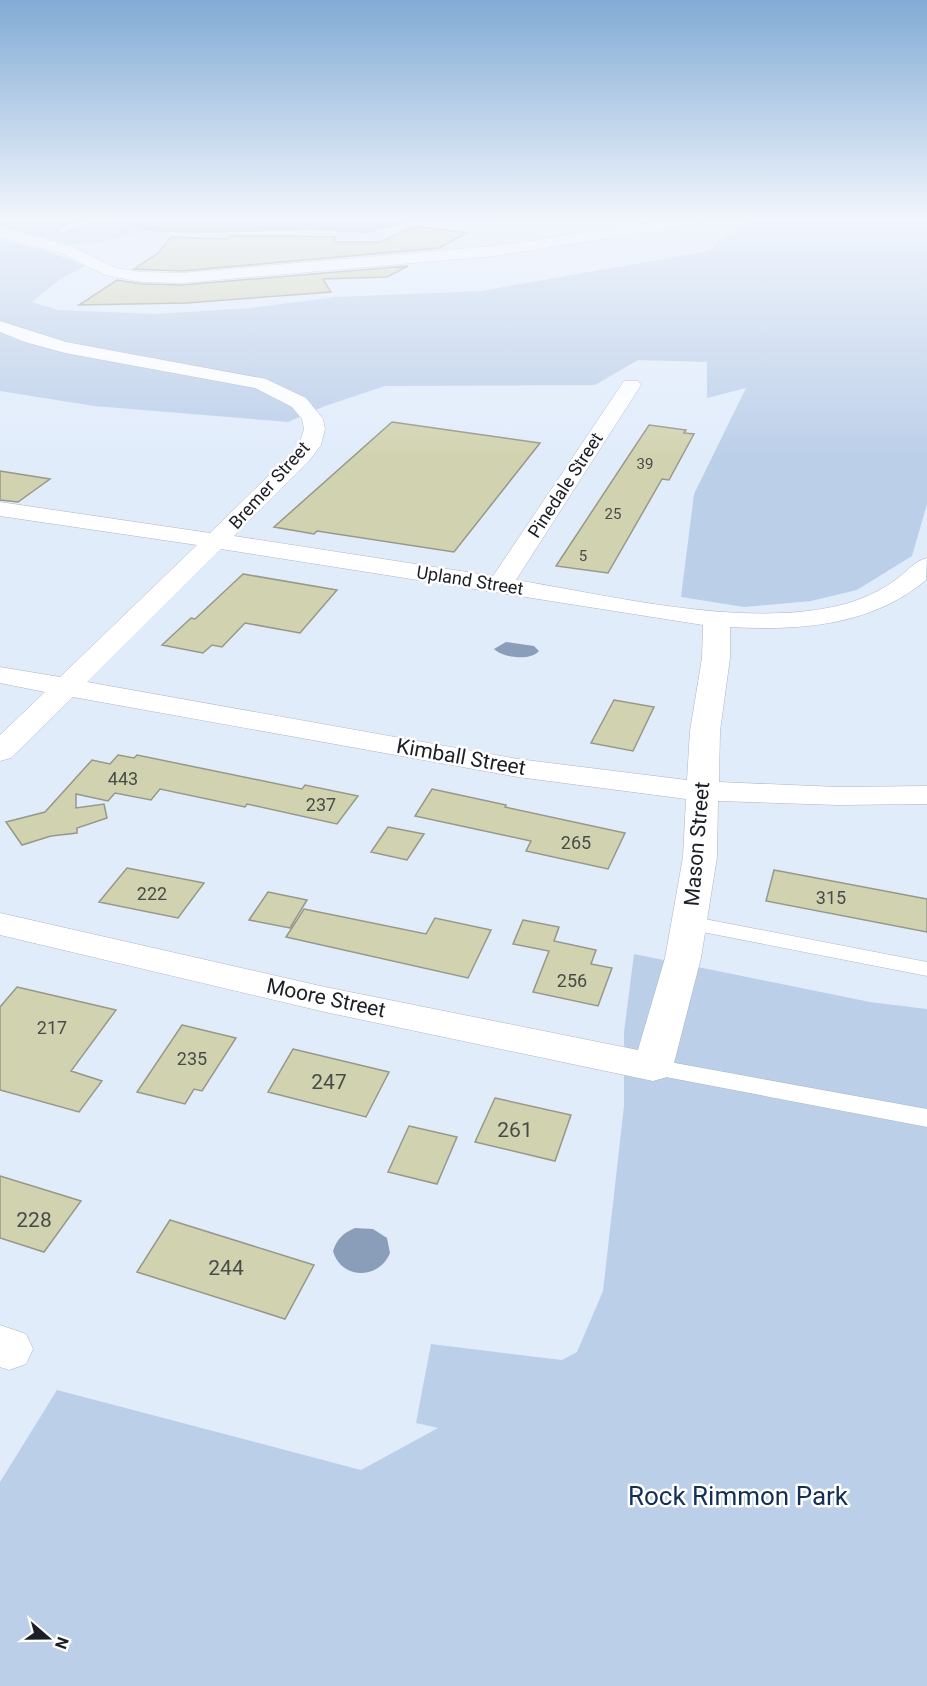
<svg xmlns="http://www.w3.org/2000/svg" width="927" height="1686" font-family="Roboto,sans-serif">
	<rect width="100%" height="100%" fill="#e1ecfb"/>
	<path fill="#bccfe9" d="M 12,221 L 111,221 L 148,231 L 102,242 L 68,244 L 0,227 L 0,222 Z
		M 750,221 L 927,221 L 927,504 L 912,556 L 857,590 L 811,601 L 744,607 L 681,597 L 694,494 L 746,388 L 707,398 L 707,362 L 638,360 L 595,385 L 385,386 L 325,406 L 288,422 L 94,406 L 0,391 L 0,240 L 47,251 L 85,266 L 59,280 L 32,302 L 58,310 L 156,314 L 250,308 L 336,297 L 481,291 L 709,251 L 721,239 L 749,224 Z
		M 634,954 L 870,1002 L 927,1009 L 927,1686 L 0,1686 L 0,1482 L 57,1390 L 361,1470 L 438,1428 L 416,1423 L 431,1344 L 562,1360 L 577,1352 L 603,1291 L 624,1106 L 624,1032 Z"/>
	<path fill="#8a9eb9" d="M 111,221 L 402,221 L 399,225 L 367,233 L 311,230 L 198,233 L 148,231 Z
		M 506,642 L 534,646 L 539,651 C 531,661 503,658 494,649 Z
		M 355,1228 L 373,1229 L 387,1238 L 390,1253 C 379,1280 341,1280 333,1251 C 337,1239 343,1233 355,1228 Z"/>
	<path fill="#d1d3b0" stroke="#979887" stroke-width="1.5" d="M 414,226 L 467,233 L 439,248 L 182,271 L 134,269 L 158,253 L 171,237 L 227,239 L 229,236 L 282,236 L 336,237 L 334,242 L 381,242 Z
		M 408,266 L 387,277 L 323,279 L 331,292 L 186,303 L 79,305 L 117,280 L 142,284 L 182,285 Z
		M 392,422 L 540,443 L 454,552 L 317,531 L 314,534 L 274,527 Z
		M 649,425 L 686,430 L 684,433 L 694,434 L 669,480 L 662,479 L 608,573 L 556,566 Z
		M 0,471 L 50,479 L 18,502 L 0,500 Z
		M 243,574 L 337,590 L 300,633 L 245,623 L 222,647 L 212,645 L 203,653 L 162,645 L 191,618 L 195,619 Z
		M 614,700 L 654,707 L 633,751 L 591,743 Z
		M 118,755 L 134,758 L 137,755 L 302,789 L 305,785 L 358,796 L 337,824 L 247,804 L 245,807 L 160,789 L 151,800 L 115,793 L 108,801 L 76,794 L 76,808 L 104,804 L 107,818 L 77,828 L 77,833 L 51,836 L 22,845 L 6,822 L 45,812 L 92,760 L 110,764 Z
		M 432,789 L 506,805 L 505,807 L 625,833 L 608,869 L 526,851 L 531,841 L 415,816 Z
		M 388,827 L 424,834 L 407,860 L 371,852 Z
		M 127,868 L 204,883 L 178,918 L 99,902 Z
		M 774,870 L 927,899 L 927,932 L 766,901 Z
		M 268,892 L 307,900 L 290,928 L 249,920 Z
		M 304,909 L 426,934 L 435,918 L 491,930 L 468,978 L 286,937 Z
		M 523,920 L 559,927 L 554,941 L 596,950 L 591,964 L 612,968 L 598,1006 L 533,992 L 549,951 L 513,944 Z
		M 17,987 L 116,1010 L 71,1071 L 102,1081 L 79,1112 L 0,1090 L 0,1007 Z
		M 182,1025 L 236,1038 L 202,1091 L 194,1089 L 185,1104 L 137,1092 Z
		M 293,1049 L 389,1072 L 366,1117 L 268,1092 Z
		M 495,1098 L 571,1115 L 555,1161 L 475,1142 Z
		M 409,1126 L 457,1137 L 437,1184 L 388,1172 Z
		M 0,1176 L 81,1201 L 44,1252 L 0,1238 Z
		M 170,1220 L 314,1265 L 285,1319 L 137,1272 Z"/>
	<g fill="none" stroke-linecap="round" stroke-linejoin="round">
		<g stroke="#abb5c4" stroke-width="1">
			<path id="service" d="M 80,221 L 93,221 L 62,232 L 58,229 Z
				M 689,916 L 927,962 L 927,976 L 682,928 L 679,923 L 682,918 Z
				M 653,1059 L 927,1109 L 927,1127 L 645,1073 L 641,1067 L 645,1061 Z"/>
		</g>
		<g stroke="#abb5c4" stroke-width="1">
			<path id="minor" d="M 665,221 L 701,221 L 694,225 L 494,256 L 182,283 L 142,282 L 105,275 L 61,253 L 0,237 L 0,227 L 73,247 L 115,268 L 142,272 L 182,273 L 494,246 Z
				M 0,321 L 66,342 L 266,379 L 306,398 L 323,419 L 325,429 L 321,445 L 309,461 L 234,536 L 493,576 L 624,381 L 638,381 L 641,385 L 516,580 C 613,596 745,629 841,605 C 861,600 881,591 898,578 C 908,570 915,561 927,558 L 926,580 C 872,626 798,631 730,627 L 730,658 L 720,731 L 719,782 L 838,787 L 927,786 L 927,804 L 838,805 L 718,801 L 717,857 L 701,958 L 673,1067 L 667,1077 L 653,1081 L 325,1012 L 0,935 L 0,913 L 325,987 L 638,1050 L 665,958 L 683,857 L 686,799 L 518,777 L 73,697 L 11,758 L 0,761 L 0,735 L 45,692 L 0,683 L 0,667 L 60,677 L 197,545 L 0,516 L 0,502 L 210,533 L 299,446 L 304,429 L 302,419 L 292,407 L 255,388 L 65,353 L 25,342 L 0,332 ZM 221,549 L 703,625 L 702,658 L 690,731 L 687,780 L 518,759 L 87,682 Z
				M 0,1325 L 26,1334 L 33,1349 L 26,1364 L 9,1370 L 0,1367 Z"/>
		</g>
		<use href="#service" fill="#fff" fill-rule="evenodd"/>
		<use href="#minor" fill="#fff" fill-rule="evenodd"/>
	</g>
	<linearGradient id="sky" x2="0" y2="1"><stop stop-color="#82abd5"/><stop offset="0.48" stop-color="#f2f6fd"/><stop offset="1" stop-color="#f2f6fd" stop-opacity="0"/></linearGradient>
	<rect width="927" height="457" fill="url(#sky)"/>
	<g text-anchor="middle" dominant-baseline="central" stroke-width="5" stroke-linejoin="round" paint-order="stroke">
		<g font-size="15" fill="#484c48">
			<text x="645" y="464">39</text>
			<text x="613" y="514">25</text>
			<text x="583" y="556">5</text>
		</g>
		<g font-size="18" fill="#1b1f25" stroke="#fff">
			<text transform="translate(269 485) rotate(-48)">Bremer Street</text>
			<text transform="translate(565 485) rotate(-57)">Pinedale Street</text>
			<text transform="translate(470 580) rotate(9)">Upland Street</text>
		</g>
		<g font-size="18" fill="#484c48">
			<text x="123" y="778">443</text>
			<text x="321" y="804">237</text>
			<text x="576" y="842">265</text>
			<text x="152" y="893">222</text>
			<text x="831" y="897">315</text>
			<text x="572" y="980">256</text>
			<text x="52" y="1027">217</text>
			<text x="192" y="1058">235</text>
		</g>
		<g font-size="21" fill="#1b1f25" stroke="#fff">
			<text transform="translate(461 757) rotate(10)">Kimball Street</text>
			<text transform="translate(697 844) rotate(-85)">Mason Street</text>
			<text transform="translate(326 998) rotate(12)">Moore Street</text>
		</g>
		<g font-size="21" fill="#484c48">
			<text x="329" y="1082">247</text>
			<text x="515" y="1130">261</text>
			<text x="34" y="1220">228</text>
			<text x="226" y="1268">244</text>
		</g>
		<g font-size="26" fill="#132f55" stroke="#fff">
			<text x="738" y="1496">Rock Rimmon Park</text>
		</g>
	</g>
	<g transform="translate(48 1638) rotate(110)" stroke="#ffffff" stroke-width="4.5" paint-order="stroke">
	<path d="M0-4.5L10 22L0 15L-10 22Z" fill="#1b1f25"/>
	<text y="-9" font-size="16" font-weight="bold" text-anchor="middle" fill="#1b1f25">N</text>
	</g>
</svg>
